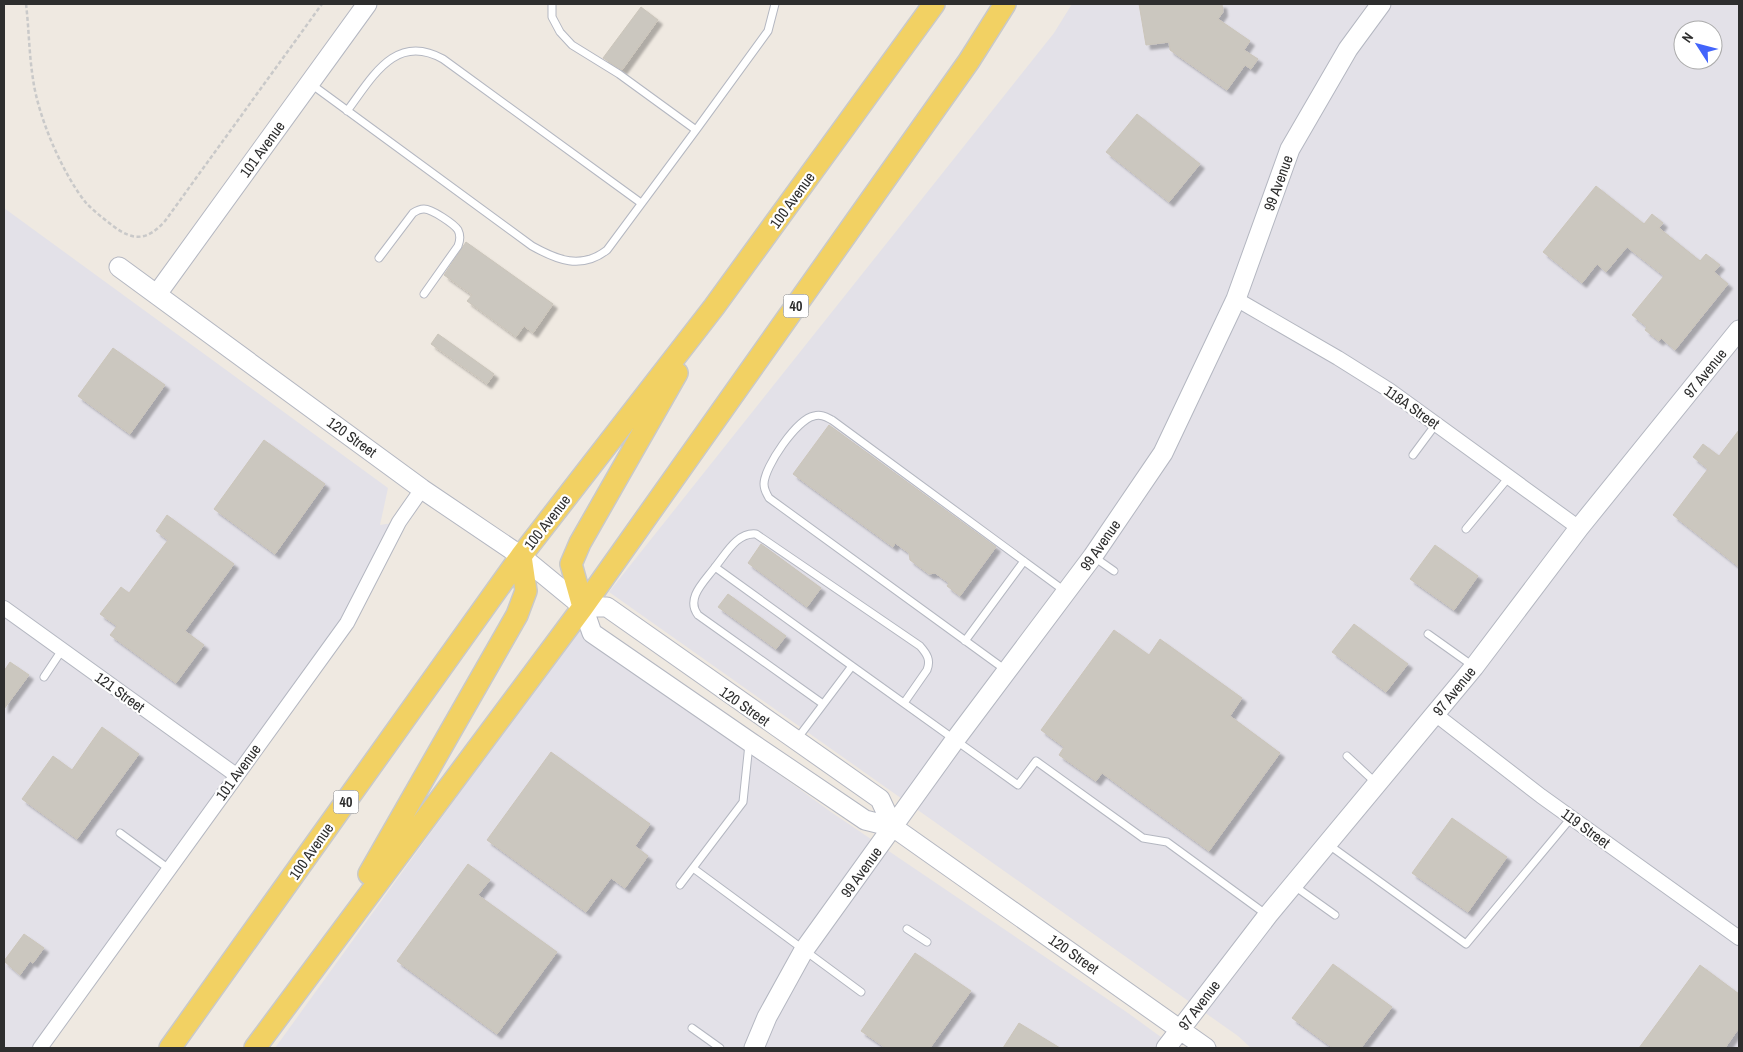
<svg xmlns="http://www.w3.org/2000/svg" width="1743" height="1052" font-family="'Archivo Narrow',sans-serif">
	<defs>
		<filter id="shadow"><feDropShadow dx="4.5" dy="4.5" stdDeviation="1" flood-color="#0004"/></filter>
	</defs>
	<rect width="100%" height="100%" fill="#efe9e1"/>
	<path fill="#e3e1e8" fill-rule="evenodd" d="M 1072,4 L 1739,4 L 1739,1048 L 1251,1048 L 1238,1036 L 609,592 L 1054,33 ZM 1683,30 L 1713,30 L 1713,60 L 1683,60 Z
		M 4,208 L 388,488 L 380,525 L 399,522 L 347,623 L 40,1048 L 4,1048 Z
		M 578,629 L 831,812 L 1128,1013 L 1176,1048 L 275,1048 Z"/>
	<path fill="#cbc7bf" stroke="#cbc5ba" filter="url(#shadow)" d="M 1139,4 L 1222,4 L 1223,12 L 1218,19 L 1250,41 L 1244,50 L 1258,59 L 1251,69 L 1245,65 L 1227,90 L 1170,50 L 1169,42 L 1146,45 Z
		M 641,7 L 658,20 L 622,70 L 603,58 Z
		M 1137,114 L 1200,164 L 1169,202 L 1106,152 Z
		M 1596,186 L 1644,224 L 1652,214 L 1663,223 L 1659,228 L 1700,261 L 1706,254 L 1720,265 L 1714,272 L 1728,284 L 1675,350 L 1661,338 L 1659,341 L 1645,330 L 1647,327 L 1632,315 L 1664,276 L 1627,247 L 1606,272 L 1597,264 L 1582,283 L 1543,252 Z
		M 466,242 L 553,304 L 533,333 L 524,326 L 516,337 L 467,301 L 472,295 L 444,275 Z
		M 438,334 L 494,374 L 487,384 L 431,344 Z
		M 113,348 L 165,385 L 130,434 L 78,396 Z
		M 829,425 L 996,547 L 960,596 L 947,586 L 949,583 L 935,573 L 929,574 L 910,560 L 909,553 L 895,543 L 893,547 L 793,474 Z
		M 1739,430 L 1739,567 L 1673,515 L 1708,469 L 1693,457 L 1703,444 L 1719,456 Z
		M 264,440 L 325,484 L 275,554 L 214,509 Z
		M 167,515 L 234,564 L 185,631 L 204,645 L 176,683 L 110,635 L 117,626 L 100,614 L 121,587 L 129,593 L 168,540 L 156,531 Z
		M 761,544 L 821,588 L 807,607 L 748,563 Z
		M 1435,545 L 1478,576 L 1454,610 L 1410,579 Z
		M 728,594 L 786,636 L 776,649 L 718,607 Z
		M 1354,624 L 1408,664 L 1386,692 L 1332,652 Z
		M 1114,630 L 1149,655 L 1160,639 L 1242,698 L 1230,716 L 1280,753 L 1209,851 L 1102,773 L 1096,781 L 1059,755 L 1064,747 L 1041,730 Z
		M 10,662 L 29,675 L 4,709 L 4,671 Z
		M 102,727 L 139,754 L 77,839 L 22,799 L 53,756 L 72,770 Z
		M 551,752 L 650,824 L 635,846 L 648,856 L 625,888 L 611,878 L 586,912 L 487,840 Z
		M 1452,818 L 1507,857 L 1468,912 L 1412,873 Z
		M 468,864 L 490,880 L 478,895 L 557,952 L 497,1034 L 397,961 Z
		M 24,934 L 44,948 L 33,963 L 30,961 L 20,975 L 4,961 Z
		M 915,953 L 971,991 L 930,1048 L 886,1048 L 861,1031 Z
		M 1333,964 L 1392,1007 L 1361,1048 L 1333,1048 L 1292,1018 Z
		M 1700,965 L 1739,994 L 1739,1028 L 1725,1048 L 1639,1048 Z
		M 1019,1023 L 1060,1048 L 1003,1048 Z"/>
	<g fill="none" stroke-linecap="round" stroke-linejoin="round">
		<g stroke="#b4b7c1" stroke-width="9">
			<path id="lane" d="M 552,4 L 552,17 L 560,32 L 572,45 L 619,74 L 696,130 L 768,31 L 775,4
				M 311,84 L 532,246 C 557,260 581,270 607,250 L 696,130
				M 347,111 C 372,78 395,32 443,59 L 641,203
				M 379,258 L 413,213 C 416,211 420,209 424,209 C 432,209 454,224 458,230 C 461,236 460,241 458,246 L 424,294
				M 1413,455 L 1436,424
				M 1466,529 L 1509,477
				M 1094,557 L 1114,571
				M 715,567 C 726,554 737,532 756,534 L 920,646 C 927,654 931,660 927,670 L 904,703
				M 1428,634 L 1473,666
				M 965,641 L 1024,561
				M 1007,671 L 769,498 C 766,493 764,489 764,484 C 764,467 797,419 814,416 C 821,414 826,417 832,420 L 1066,592
				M 44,677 L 62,650
				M 823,704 L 698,615 C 685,598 705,581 715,567 L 852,666
				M 797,739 L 852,666 L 1018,785 L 1036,761 L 1143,838 L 1167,842 L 1267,915
				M 1347,756 L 1376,783
				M 120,833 L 169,869
				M 1329,845 L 1466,944 L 1571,818
				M 693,868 L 861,992
				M 680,885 L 743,802 L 749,744
				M 1293,885 L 1335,915
				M 907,929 L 927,942
				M 692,1028 L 720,1048"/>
		</g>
		<g stroke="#b4b7c1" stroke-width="16">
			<path id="street" d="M 1236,299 L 1338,358 L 1389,390 L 1579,528
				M 4,608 L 236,775
				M 1435,714 L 1541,796 L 1739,938
				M 40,1048 L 347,623 L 399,522 L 422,489"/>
		</g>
		<g stroke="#b4b7c1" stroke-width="21">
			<path id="secondary" d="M 119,267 L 422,489 L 521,556 L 583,607 L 592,633 L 750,742 L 865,820 L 893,827 L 1206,1048
				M 157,294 L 367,4
				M 583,607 L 607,607 L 880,799 L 893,827
				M 754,1048 L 767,1017 L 804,950 L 955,740 L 1093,556 L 1163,453 L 1236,299 L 1290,149 L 1348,49 L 1381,4
				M 1166,1048 L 1268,915 L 1474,667 L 1579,528 L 1739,330"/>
		</g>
		<g stroke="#c9c9c9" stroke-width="24">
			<path id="primary" d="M 583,607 L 571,564 L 580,543 L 677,373
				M 369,874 L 517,615 L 526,591 L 521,556
				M 170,1048 L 521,556 L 714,307 L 934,4
				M 255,1048 L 583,607 L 969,61 L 1005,4"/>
		</g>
		<path stroke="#c9c9c9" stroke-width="2.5" stroke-dasharray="4 2.5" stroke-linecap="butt" d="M 26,4 C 29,29 29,54 33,79 C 38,117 63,175 87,204 C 95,212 104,219 113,226 C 134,242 148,240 165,221 L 322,4"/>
		<use href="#lane" stroke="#fff" stroke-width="7"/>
		<use href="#street" stroke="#fff" stroke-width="14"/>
		<use href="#secondary" stroke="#fff" stroke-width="19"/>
		<use href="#primary" stroke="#f2d163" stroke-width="21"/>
	</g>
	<g text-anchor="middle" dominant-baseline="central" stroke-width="4.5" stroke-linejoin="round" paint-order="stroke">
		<g fill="#fff" stroke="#6d6d6d" stroke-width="1">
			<rect x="783.5" y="294.5" width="25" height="23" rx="4"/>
			<rect x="333.5" y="790.5" width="25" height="23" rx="4"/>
		</g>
		<g font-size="14" font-weight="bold" fill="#2e2e2e">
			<text x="796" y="306">40</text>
			<text x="346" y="802">40</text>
		</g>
		<g font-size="15" fill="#2e2e2e" stroke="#fff">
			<text transform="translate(262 149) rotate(-54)">101 Avenue</text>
			<text transform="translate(1278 183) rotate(-70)">99 Avenue</text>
			<text transform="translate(792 200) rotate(-54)">100 Avenue</text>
			<text transform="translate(1705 373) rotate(-51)">97 Avenue</text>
			<text transform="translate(1412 407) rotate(35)">118A Street</text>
			<text transform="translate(352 437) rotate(36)">120 Street</text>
			<text transform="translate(547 522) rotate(-52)">100 Avenue</text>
			<text transform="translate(1100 545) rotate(-55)">99 Avenue</text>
			<text transform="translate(1454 691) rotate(-51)">97 Avenue</text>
			<text transform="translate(120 692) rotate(36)">121 Street</text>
			<text transform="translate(745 706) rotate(35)">120 Street</text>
			<text transform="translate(238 772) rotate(-54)">101 Avenue</text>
			<text transform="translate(1586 828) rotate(36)">119 Street</text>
			<text transform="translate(311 851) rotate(-55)">100 Avenue</text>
			<text transform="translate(861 872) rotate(-54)">99 Avenue</text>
			<text transform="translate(1074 954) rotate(35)">120 Street</text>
			<text transform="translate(1199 1005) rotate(-53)">97 Avenue</text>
		</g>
	</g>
	<rect width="1743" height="1052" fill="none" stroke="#2e2e2e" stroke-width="10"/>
	<g transform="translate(1698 45) rotate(306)"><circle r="24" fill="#ffffff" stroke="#ababab"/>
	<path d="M0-4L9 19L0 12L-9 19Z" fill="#4264fb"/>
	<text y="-8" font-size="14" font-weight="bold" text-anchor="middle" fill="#2e2e2e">N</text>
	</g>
</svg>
